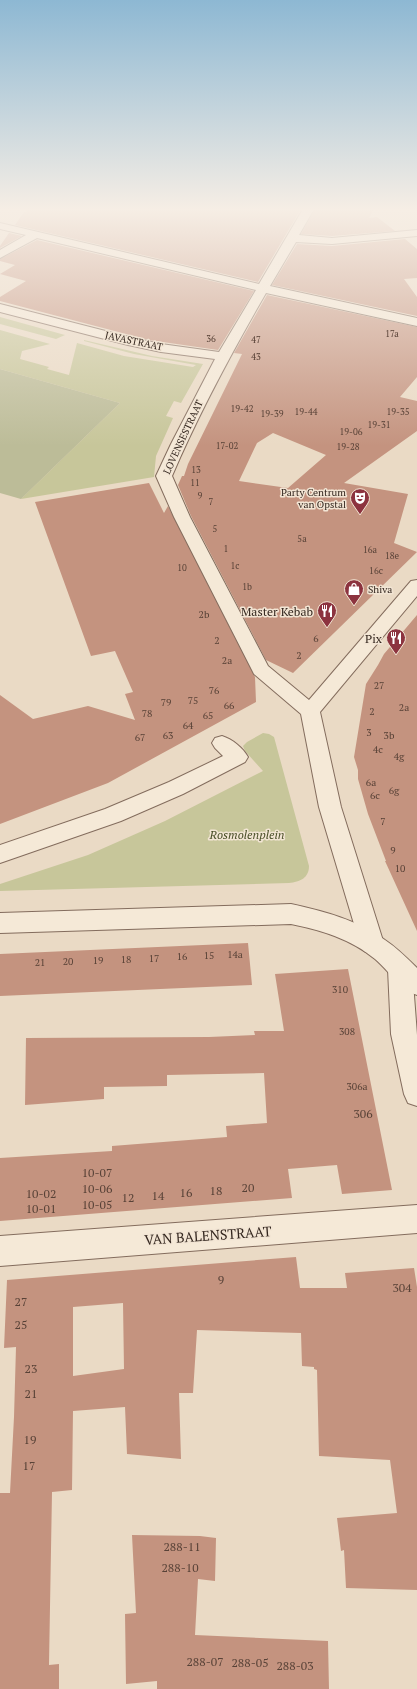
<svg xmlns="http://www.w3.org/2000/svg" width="417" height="1689" font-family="'PT Serif',serif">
	<rect width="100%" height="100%" fill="#eadac5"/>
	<path fill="#c7c69a" d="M 0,317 L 65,335 L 56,339 L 0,324 Z
		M 0,330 L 50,344 L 22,351 L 20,359 L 49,367 L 47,369 L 69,375 L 77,343 L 124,356 L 193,367 L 196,365 L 134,354 L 84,341 L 84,340 L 152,356 L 203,364 L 181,403 L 174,401 L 166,416 L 173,418 L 156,456 L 154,477 L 21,499 L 120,403 L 0,369 Z
		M 263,733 L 269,734 L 274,737 L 309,866 C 309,878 300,882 289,883 L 0,891 L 0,884 L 88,855 L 165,821 L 263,771 L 245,751 L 243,746 L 247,742 Z"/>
	<path fill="#bcbc98" d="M 0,369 L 120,403 L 21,499 L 0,493 Z"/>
	<path fill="#c4937f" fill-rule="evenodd" d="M 28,209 L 301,209 L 258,282 L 15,225 L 24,212 L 26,212 Z
		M 315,209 L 374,209 L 369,218 L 377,217 L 395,231 L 332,236 L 301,234 Z
		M 9,233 L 22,236 L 0,248 L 0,246 Z
		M 405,239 L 417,249 L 417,278 L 404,279 L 417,297 L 417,316 L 272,285 L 297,244 L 332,246 Z
		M 37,240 L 254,291 L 218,350 L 149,340 L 0,301 L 0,297 L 26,281 L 0,274 L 15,265 L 0,261 L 0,259 Z
		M 267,295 L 417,327 L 417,377 L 400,397 L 417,401 L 417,431 L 344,483 L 408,494 L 394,543 L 417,552 L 293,673 L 266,660 L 191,516 L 178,485 L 182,476 L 184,476 L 188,464 L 242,354 L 234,353 ZM 273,433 L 326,455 L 288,488 L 239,481 L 257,443 Z
		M 149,483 L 164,513 L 168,506 L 255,677 L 256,702 L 108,783 L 0,824 L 0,695 L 33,719 L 88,706 L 135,720 L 125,694 L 133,692 L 115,651 L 91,656 L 35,502 Z
		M 417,615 L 417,931 L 385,861 L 386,861 L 368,814 L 358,779 L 358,770 L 354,757 L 366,684 L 378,665 L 384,654 Z
		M 248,943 L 252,985 L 0,996 L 0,954 Z
		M 348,969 L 392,1190 L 342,1194 L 337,1165 L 288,1169 L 292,1198 L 0,1221 L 0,1158 L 112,1151 L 112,1146 L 227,1137 L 226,1126 L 267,1123 L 264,1073 L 167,1075 L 167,1086 L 104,1087 L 104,1099 L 25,1105 L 26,1038 L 209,1037 L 255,1035 L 254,1031 L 284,1031 L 275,974 Z
		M 296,1257 L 300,1288 L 347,1288 L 345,1273 L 414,1268 L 417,1287 L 417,1590 L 346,1588 L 344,1550 L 341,1551 L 337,1518 L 397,1513 L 390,1460 L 319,1456 L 317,1370 L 314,1369 L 314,1367 L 302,1366 L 301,1333 L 197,1330 L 193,1393 L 179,1393 L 181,1459 L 127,1454 L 125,1407 L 73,1411 L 72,1490 L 52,1492 L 49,1665 L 59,1664 L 59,1689 L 0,1689 L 0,1493 L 10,1493 L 14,1417 L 16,1347 L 4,1348 L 7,1280 ZM 123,1303 L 124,1369 L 73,1376 L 73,1307 Z
		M 132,1535 L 200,1536 L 216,1538 L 215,1581 L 198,1579 L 195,1635 L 328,1641 L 329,1689 L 157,1689 L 157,1681 L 126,1684 L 125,1614 L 136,1613 Z"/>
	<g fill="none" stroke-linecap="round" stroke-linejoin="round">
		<g stroke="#836c5d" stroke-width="2">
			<path id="minor" d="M 303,209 L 314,209 L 299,235 L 332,238 L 417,230 L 417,236 L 332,244 L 296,242 L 270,286 L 417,318 L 417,326 L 266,293 C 232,352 199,413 172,476 L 190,517 L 268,666 L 309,700 L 411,581 L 417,580 L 417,596 L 320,712 L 341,807 L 384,944 L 380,951 L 372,954 L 364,951 L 360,944 L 319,807 L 301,714 L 254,674 L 252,670 L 174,517 L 156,476 L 171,444 L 215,359 L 161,352 L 128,345 L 0,312 L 0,304 L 129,337 L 161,344 L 219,352 L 256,290 L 37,238 L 0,258 L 0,250 L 26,235 L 0,229 L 0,223 L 259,284 Z
				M 222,736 C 232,739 243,748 248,757 L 245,762 L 183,794 L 121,821 L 0,863 L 0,845 L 105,809 L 169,782 L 223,756 L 215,748 L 212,743 L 215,738 Z
				M 400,959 L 409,962 L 412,969 L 417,1035 L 417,1106 L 408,1103 L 404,1094 L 391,1034 L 388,969 L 391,962 Z
				M 417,1205 L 417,1233 L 0,1266 L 0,1236 Z"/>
		</g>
		<g stroke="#836c5d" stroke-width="2">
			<path id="tertiary" d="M 291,904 C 323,911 358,920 385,940 C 397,948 407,958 417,968 L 417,995 C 400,989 389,971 375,959 C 351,939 321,930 291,924 L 0,933 L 0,913 Z"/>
		</g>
		<use href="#minor" fill="#f5e9d7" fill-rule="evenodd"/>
		<use href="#tertiary" fill="#f5e9d7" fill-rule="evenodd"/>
	</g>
	<linearGradient id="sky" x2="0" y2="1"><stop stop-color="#8db8d3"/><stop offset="0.47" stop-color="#f6eee5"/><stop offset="1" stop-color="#f6eee5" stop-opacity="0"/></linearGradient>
	<rect width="417" height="446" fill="url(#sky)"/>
	<defs>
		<g id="theatre-pin" transform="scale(1)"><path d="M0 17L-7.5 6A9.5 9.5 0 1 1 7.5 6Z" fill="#8c333f" stroke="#f2e5d4"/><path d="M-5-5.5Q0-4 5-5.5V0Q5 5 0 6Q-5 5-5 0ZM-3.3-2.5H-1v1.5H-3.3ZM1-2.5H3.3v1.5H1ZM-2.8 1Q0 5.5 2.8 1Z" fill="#fff"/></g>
		<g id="shop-pin" transform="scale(1)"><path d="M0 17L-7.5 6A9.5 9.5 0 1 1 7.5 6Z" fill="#8c333f" stroke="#f2e5d4"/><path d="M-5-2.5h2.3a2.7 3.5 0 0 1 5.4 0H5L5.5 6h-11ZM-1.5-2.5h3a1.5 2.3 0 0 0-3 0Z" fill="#fff"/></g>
		<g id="restaurant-pin" transform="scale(1)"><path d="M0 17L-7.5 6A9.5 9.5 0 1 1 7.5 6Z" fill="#8c333f" stroke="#f2e5d4"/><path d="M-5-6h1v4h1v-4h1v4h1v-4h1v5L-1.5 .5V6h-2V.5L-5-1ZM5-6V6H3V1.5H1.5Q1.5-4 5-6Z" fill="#fff"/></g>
	</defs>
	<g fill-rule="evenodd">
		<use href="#theatre-pin" x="360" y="498"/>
		<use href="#shop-pin" x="354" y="589"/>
		<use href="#restaurant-pin" x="327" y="611"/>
		<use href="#restaurant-pin" x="396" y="638"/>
	</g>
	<g text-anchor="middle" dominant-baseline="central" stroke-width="3" stroke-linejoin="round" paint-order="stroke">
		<g font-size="9" fill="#584237">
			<text x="392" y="334">17a</text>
			<text x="211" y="339">36</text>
			<text x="256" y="340">47</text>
			<text x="256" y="357">43</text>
			<text x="242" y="409">19-42</text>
			<text x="306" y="412">19-44</text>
			<text x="398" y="412">19-35</text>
			<text x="272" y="414">19-39</text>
			<text x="379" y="425">19-31</text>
			<text x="351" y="432">19-06</text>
			<text x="227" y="446">17-02</text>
			<text x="348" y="447">19-28</text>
			<text x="196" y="470">13</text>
			<text x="195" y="483">11</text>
			<text x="200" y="496">9</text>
			<text x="211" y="502">7</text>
			<text x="215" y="529">5</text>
			<text x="302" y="539">5a</text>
			<text x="226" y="549">1</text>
			<text x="370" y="550">16a</text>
			<text x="392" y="556">18e</text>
			<text x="235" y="566">1c</text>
			<text x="182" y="568">10</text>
			<text x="376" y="571">16c</text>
			<text x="247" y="587">1b</text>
		</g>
		<g font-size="10" fill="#34271f" stroke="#f2e5d4">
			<text transform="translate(134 341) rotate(12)">JAVASTRAAT</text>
			<text transform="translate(183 437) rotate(-65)">LOVENSESTRAAT</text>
		</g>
		<g font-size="10" fill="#34271f" stroke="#f2e5d4" text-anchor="end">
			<text x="346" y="492">Party Centrum<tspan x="346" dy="12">van Opstal</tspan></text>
			<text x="368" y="589" text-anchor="start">Shiva</text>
		</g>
		<g font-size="10" fill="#584237">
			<text x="204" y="614">2b</text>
			<text x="316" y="638">6</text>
			<text x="217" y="640">2</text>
			<text x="299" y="655">2</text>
			<text x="227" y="660">2a</text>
			<text x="379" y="685">27</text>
			<text x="214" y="690">76</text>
			<text x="193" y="700">75</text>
			<text x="166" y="702">79</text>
			<text x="229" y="705">66</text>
			<text x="404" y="707">2a</text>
			<text x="372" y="711">2</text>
			<text x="147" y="713">78</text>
			<text x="208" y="715">65</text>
			<text x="188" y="725">64</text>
			<text x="369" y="732">3</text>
			<text x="168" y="735">63</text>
			<text x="389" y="735">3b</text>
			<text x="140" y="737">67</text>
			<text x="378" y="749">4c</text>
			<text x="399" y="756">4g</text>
			<text x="371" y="782">6a</text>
			<text x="394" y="790">6g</text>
			<text x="375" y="795">6c</text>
			<text x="383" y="821">7</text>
			<text x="393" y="850">9</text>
			<text x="400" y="868">10</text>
			<text x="235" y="954">14a</text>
			<text x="209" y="955">15</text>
			<text x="182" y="956">16</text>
			<text x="154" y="958">17</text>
			<text x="126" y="959">18</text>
			<text x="98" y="960">19</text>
			<text x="68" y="961">20</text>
			<text x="40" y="962">21</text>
			<text x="340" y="989">310</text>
			<text x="347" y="1031">308</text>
			<text x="357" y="1086">306a</text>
		</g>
		<g font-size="12" fill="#34271f" stroke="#f2e5d4" text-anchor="end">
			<text x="313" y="611">Master Kebab</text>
			<text x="382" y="638">Pix</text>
		</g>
		<g font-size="12" font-style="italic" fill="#4a4f28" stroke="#f2e5d4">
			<text x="247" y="834">Rosmolenplein</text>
		</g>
		<g font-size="12" fill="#584237">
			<text x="363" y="1113">306</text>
			<text x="97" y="1172">10-07</text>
			<text x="248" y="1187">20</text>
			<text x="97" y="1188">10-06</text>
			<text x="216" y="1190">18</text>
			<text x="186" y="1192">16</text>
			<text x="41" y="1193">10-02</text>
			<text x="158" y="1195">14</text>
			<text x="128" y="1197">12</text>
			<text x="97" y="1204">10-05</text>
			<text x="41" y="1208">10-01</text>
			<text x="221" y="1279">9</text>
			<text x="402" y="1287">304</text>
			<text x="21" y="1301">27</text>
			<text x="21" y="1324">25</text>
			<text x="31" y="1368">23</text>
			<text x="31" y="1393">21</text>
			<text x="30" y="1439">19</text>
			<text x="29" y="1465">17</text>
			<text x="182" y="1546">288-11</text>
			<text x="180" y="1567">288-10</text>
			<text x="205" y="1661">288-07</text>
			<text x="250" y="1662">288-05</text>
			<text x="295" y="1665">288-03</text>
		</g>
		<g font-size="14" fill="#34271f" stroke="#f2e5d4">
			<text transform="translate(208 1235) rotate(-4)">VAN BALENSTRAAT</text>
		</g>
	</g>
</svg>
